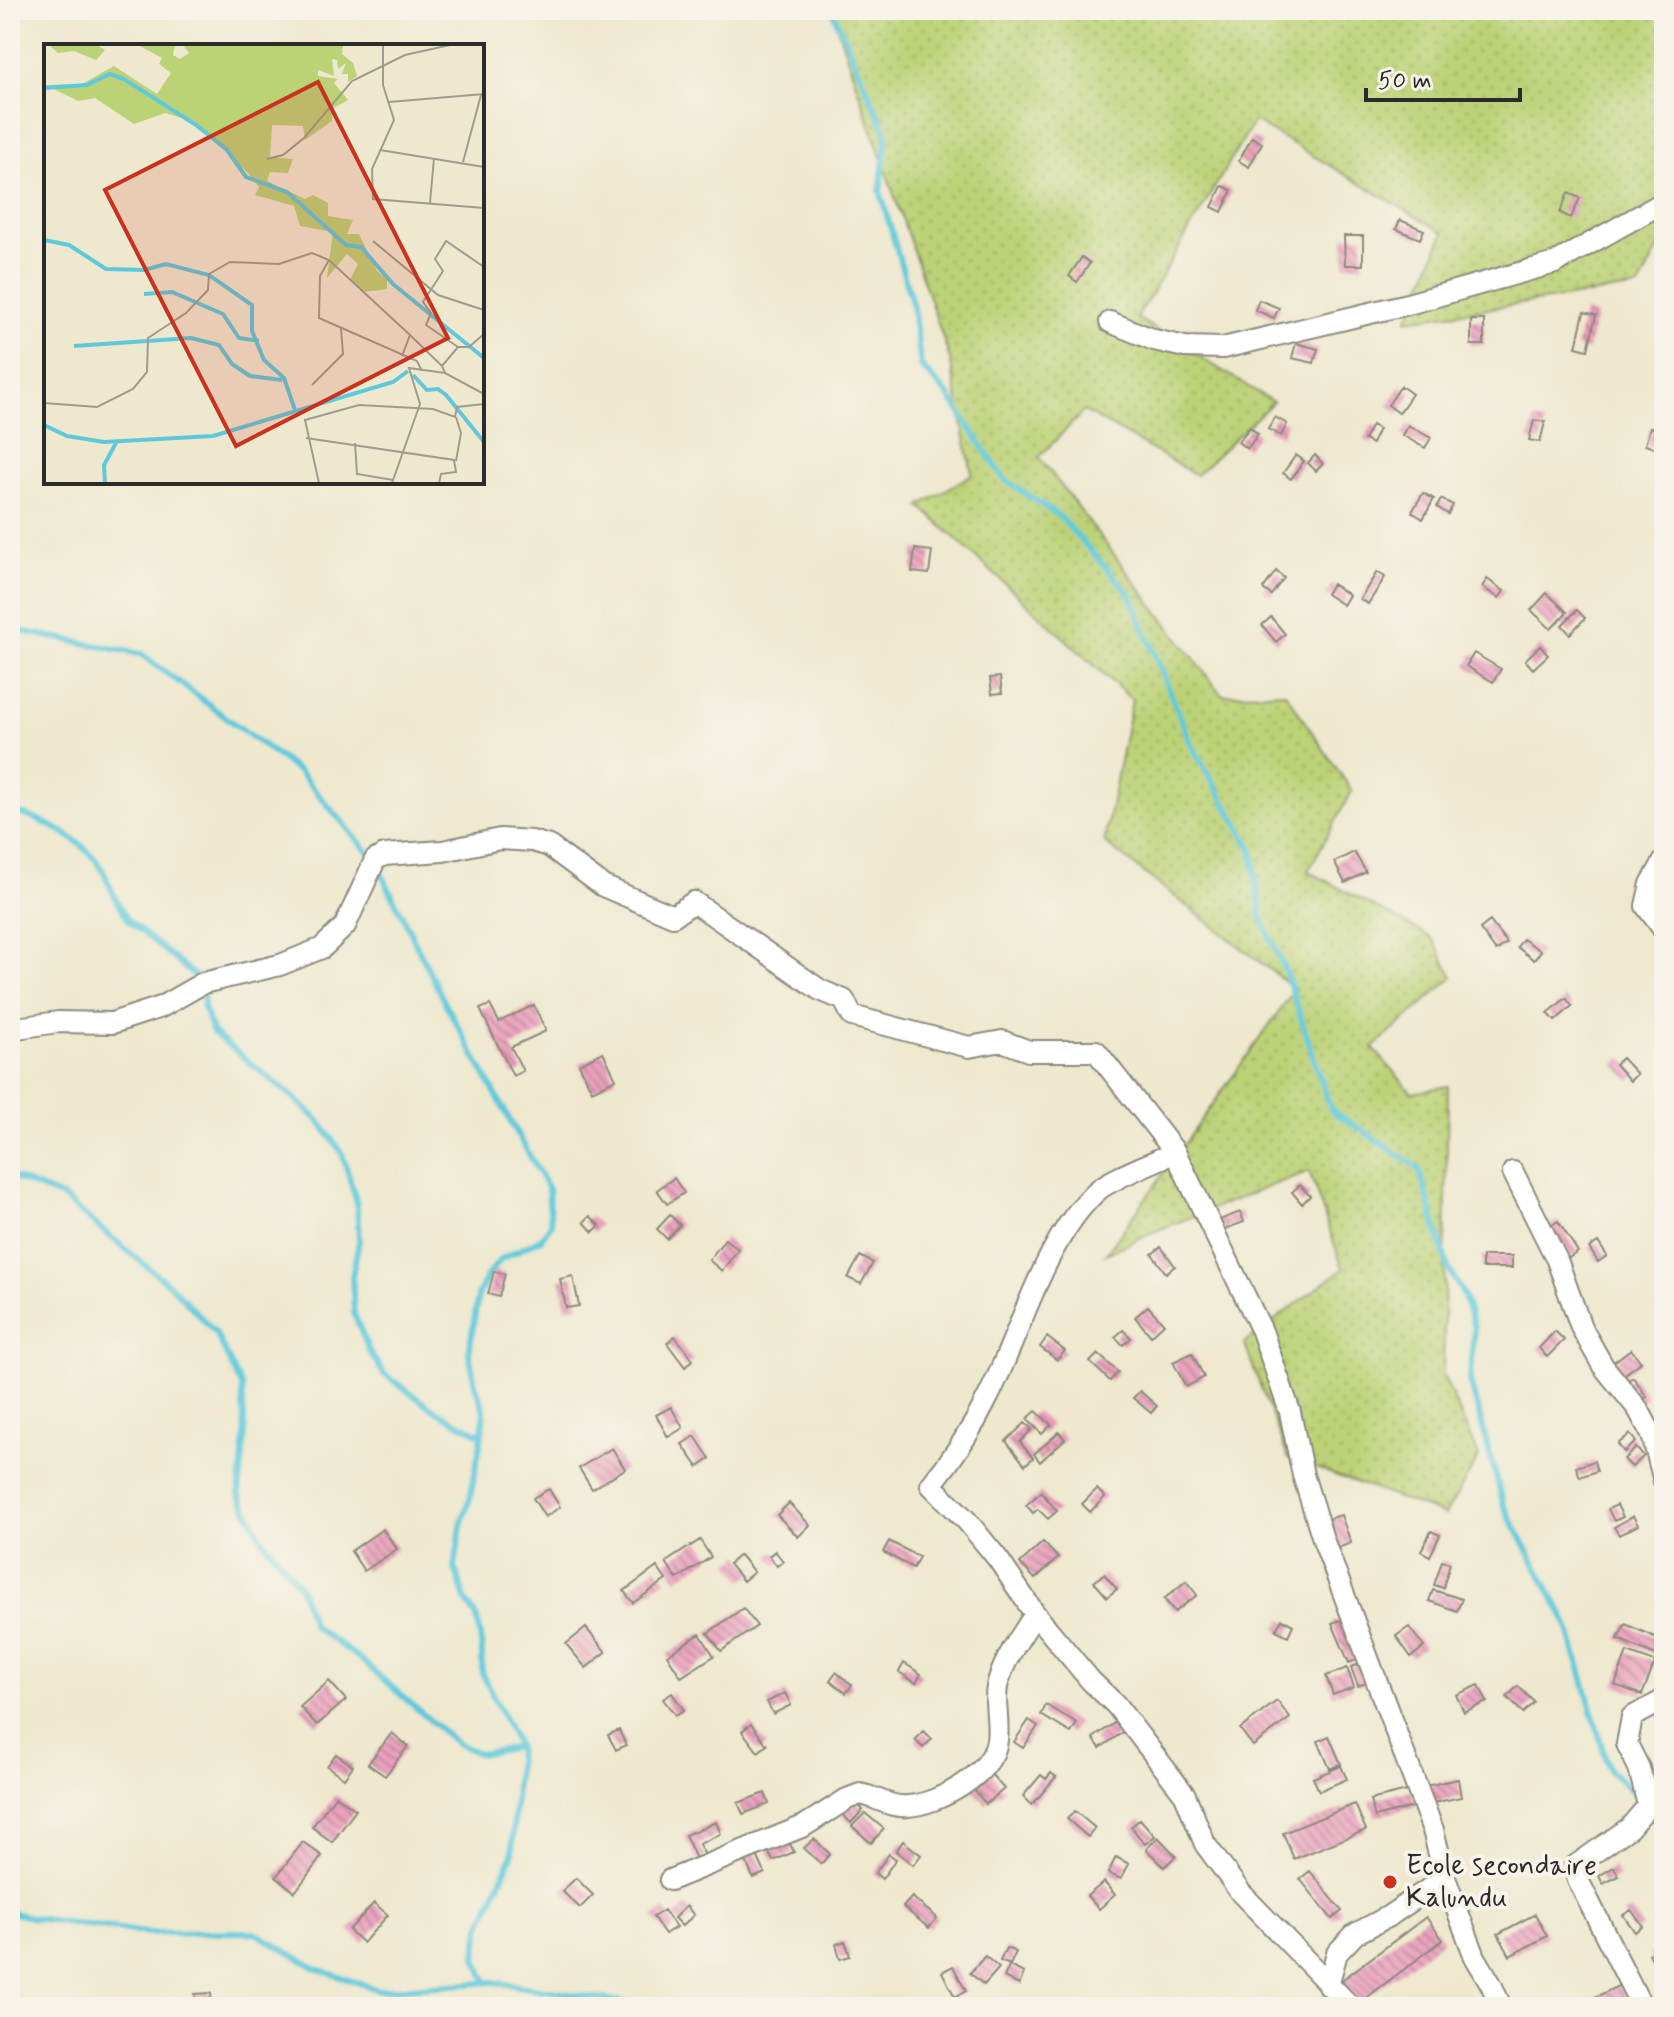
<svg xmlns="http://www.w3.org/2000/svg" width="1674" height="2017" font-family="Mynerve,sans-serif">
	<defs>
		<pattern id="grass-dots" width="8" height="8" patternUnits="userSpaceOnUse" patternTransform="scale(2)"><rect width="8" height="8" fill="#bcd276"/><path d="M2 2h.1M6 6h.1" fill="none" stroke="#a2b466" stroke-width="1.8" stroke-linecap="round"/></pattern>
		<pattern id="building-back-hatch" width="6" height="6" patternUnits="userSpaceOnUse" patternTransform="scale(2)"><rect width="6" height="6" fill="#eaa0bc"/><path d="M-1 5l2 2M0 0l6 6M5-1l2 2" fill="none" stroke="#be8399"/></pattern>
	</defs>
	<rect width="100%" height="100%" fill="#f7f3e8"/>
	<filter id="ink" filterUnits="userSpaceOnUse"><feTurbulence type="fractalNoise" baseFrequency=".0125" numOctaves="2"/><feDisplacementMap in="SourceGraphic" scale="16" xChannelSelector="R" yChannelSelector="G"/><feConvolveMatrix kernelMatrix="1 2 1 2 8 2 1 2 1" color-interpolation-filters="sRGB"/></filter>
	<filter id="wash" filterUnits="userSpaceOnUse"><feTurbulence type="fractalNoise" baseFrequency=".006" numOctaves="4" result="noise"/><feDisplacementMap in="SourceGraphic" scale="32" xChannelSelector="R" yChannelSelector="G"/><feGaussianBlur stdDeviation="1.8" result="paint"/><feColorMatrix in="noise" values="0 0 0 0 0 0 0 0 0 0 0 0 0 0 0 0 0 1.4 0 .05"/><feComposite in="paint" operator="in"/></filter>
	<g filter="url(#wash)">
		<rect width="100%" height="100%" fill="#eee8ce"/>
		<path fill="url(#grass-dots)" stroke="#747e50" stroke-width="2" d="M 831,10 L 1664,10 L 1664,238 L 1639,287 L 1407,320 L 1444,233 L 1254,121 L 1137,318 L 1273,402 L 1196,475 L 1084,411 L 1039,457 L 1222,695 L 1285,692 L 1352,791 L 1308,871 L 1432,938 L 1453,977 L 1373,1048 L 1412,1093 L 1448,1086 L 1443,1375 L 1479,1457 L 1445,1515 L 1288,1458 L 1244,1343 L 1343,1269 L 1309,1171 L 1153,1232 L 1106,1254 L 1295,989 L 1104,842 L 1132,700 L 920,506 L 972,474 L 950,359 Z"/>
		<g fill="none" stroke-linecap="round" stroke-linejoin="round">
			<path stroke="#5fc9db" stroke-width="6" d="M 832,10 L 887,134 L 880,191 L 913,307 L 921,366 L 949,396 L 1004,479 L 1060,517 L 1130,594 L 1192,746 L 1252,849 L 1261,917 L 1286,973 L 1331,1110 L 1419,1168 L 1448,1268 L 1464,1296 L 1474,1327 L 1470,1381 L 1504,1506 L 1567,1623 L 1609,1770 L 1640,1798
				M 10,629 L 141,654 L 299,772 L 375,860 L 443,999 L 548,1189 L 551,1224 L 541,1239 L 501,1259 L 487,1276 L 478,1296 L 469,1352 L 475,1384 L 484,1410 L 482,1435 L 470,1499 L 461,1525 L 455,1568 L 465,1599 L 477,1618 L 482,1649 L 482,1673 L 518,1747 L 512,1855 L 480,1928 L 476,1958 L 487,1983
				M 10,811 C 44,819 86,840 103,871 C 112,889 117,906 129,921 L 203,983 L 204,1009 L 213,1033 L 293,1097 L 319,1121 L 342,1153 L 357,1204 L 359,1241 L 352,1276 L 354,1314 L 369,1351 L 384,1374 L 437,1412 L 482,1435
				M 10,1176 L 62,1197 L 171,1286 L 215,1332 L 242,1387 L 245,1435 L 239,1494 L 262,1539 L 299,1585 L 313,1626 L 360,1659 L 456,1743 L 480,1754 L 518,1747
				M 1651,1808 L 1658,1814 L 1664,1827
				M 10,1912 L 34,1918 L 148,1933 L 254,1932 L 317,1969 L 379,1990 L 493,1982 L 654,2007"/>
		</g>
		<g id="blocks">
			<path fill="url(#building-back-hatch)" d="M 1252,137 L 1262,143 L 1249,167 L 1239,161 Z
				M 1222,186 L 1232,190 L 1222,212 L 1212,207 Z
				M 1568,193 L 1580,198 L 1571,218 L 1560,213 Z
				M 1400,220 L 1424,230 L 1420,239 L 1396,229 Z
				M 1344,236 L 1363,236 L 1363,265 L 1345,265 Z
				M 1082,257 L 1090,263 L 1077,282 L 1069,276 Z
				M 1259,300 L 1279,308 L 1274,318 L 1255,310 Z
				M 1584,312 L 1596,315 L 1588,350 L 1576,347 Z
				M 1471,320 L 1484,320 L 1484,345 L 1471,345 Z
				M 1296,343 L 1318,349 L 1314,363 L 1292,358 Z
				M 1401,386 L 1412,394 L 1399,413 L 1388,405 Z
				M 1275,417 L 1287,424 L 1281,436 L 1268,429 Z
				M 1534,420 L 1545,422 L 1540,442 L 1529,440 Z
				M 1372,425 L 1379,429 L 1372,444 L 1364,440 Z
				M 1408,425 L 1431,438 L 1425,448 L 1402,435 Z
				M 1250,427 L 1258,434 L 1247,449 L 1238,442 Z
				M 1650,427 L 1663,431 L 1658,449 L 1645,445 Z
				M 1296,455 L 1304,461 L 1291,479 L 1283,473 Z
				M 1315,455 L 1323,464 L 1316,471 L 1308,463 Z
				M 1423,493 L 1434,499 L 1423,519 L 1412,512 Z
				M 1441,499 L 1453,505 L 1448,514 L 1437,507 Z
				M 915,549 L 932,551 L 929,574 L 912,572 Z
				M 1276,571 L 1284,578 L 1271,595 L 1263,589 Z
				M 1377,572 L 1385,577 L 1368,604 L 1360,599 Z
				M 1487,579 L 1504,591 L 1499,598 L 1482,587 Z
				M 1332,584 L 1349,595 L 1343,605 L 1326,594 Z
				M 1547,593 L 1567,612 L 1551,629 L 1531,610 Z
				M 1577,610 L 1585,618 L 1570,634 L 1562,625 Z
				M 1271,617 L 1285,634 L 1276,642 L 1262,625 Z
				M 1540,646 L 1548,655 L 1533,669 L 1525,660 Z
				M 1474,653 L 1501,669 L 1493,682 L 1466,666 Z
				M 1000,677 L 1002,693 L 992,694 L 990,678 Z
				M 1354,852 L 1366,872 L 1345,883 L 1334,862 Z
				M 1490,921 L 1507,943 L 1496,951 L 1480,929 Z
				M 1523,939 L 1541,951 L 1534,960 L 1517,947 Z
				M 1566,998 L 1572,1006 L 1555,1021 L 1548,1013 Z
				M 490,1005 L 499,1022 L 534,1005 L 546,1031 L 511,1047 L 523,1071 L 513,1076 L 480,1009 Z
				M 603,1052 L 616,1079 L 592,1091 L 579,1064 Z
				M 1622,1058 L 1637,1074 L 1630,1081 L 1615,1064 Z
				M 674,1178 L 684,1193 L 667,1204 L 657,1190 Z
				M 1300,1185 L 1310,1196 L 1302,1204 L 1292,1192 Z
				M 1240,1212 L 1244,1222 L 1220,1231 L 1217,1221 Z
				M 670,1215 L 680,1225 L 667,1239 L 657,1229 Z
				M 590,1216 L 600,1225 L 593,1232 L 584,1222 Z
				M 1558,1221 L 1578,1252 L 1567,1259 L 1547,1227 Z
				M 725,1239 L 738,1249 L 722,1271 L 709,1260 Z
				M 1598,1242 L 1607,1256 L 1598,1262 L 1589,1248 Z
				M 1161,1247 L 1175,1266 L 1166,1273 L 1152,1254 Z
				M 860,1256 L 873,1263 L 861,1284 L 848,1278 Z
				M 1482,1256 L 1512,1256 L 1512,1268 L 1482,1268 Z
				M 494,1271 L 505,1274 L 499,1297 L 488,1294 Z
				M 573,1276 L 579,1306 L 566,1308 L 560,1279 Z
				M 1148,1306 L 1164,1324 L 1151,1336 L 1135,1317 Z
				M 1123,1330 L 1131,1338 L 1123,1345 L 1115,1337 Z
				M 1555,1331 L 1564,1340 L 1547,1357 L 1539,1348 Z
				M 675,1336 L 693,1360 L 685,1367 L 667,1343 Z
				M 1047,1337 L 1065,1351 L 1057,1360 L 1040,1347 Z
				M 1631,1349 L 1641,1362 L 1621,1377 L 1611,1364 Z
				M 1192,1353 L 1204,1377 L 1186,1387 L 1173,1362 Z
				M 1098,1354 L 1118,1372 L 1110,1381 L 1090,1362 Z
				M 1633,1377 L 1647,1397 L 1638,1403 L 1624,1383 Z
				M 1140,1391 L 1157,1406 L 1151,1413 L 1133,1398 Z
				M 671,1407 L 683,1428 L 668,1437 L 656,1415 Z
				M 1036,1411 L 1051,1425 L 1042,1434 L 1027,1419 Z
				M 1025,1423 L 1032,1429 L 1020,1442 L 1033,1458 L 1025,1465 L 1006,1441 Z
				M 1059,1432 L 1065,1439 L 1040,1462 L 1034,1454 Z
				M 1630,1434 L 1636,1442 L 1624,1452 L 1618,1444 Z
				M 695,1436 L 710,1459 L 698,1467 L 682,1444 Z
				M 612,1448 L 625,1469 L 592,1489 L 579,1468 Z
				M 1636,1448 L 1644,1456 L 1632,1467 L 1624,1459 Z
				M 1594,1461 L 1597,1471 L 1580,1477 L 1576,1467 Z
				M 549,1489 L 560,1507 L 545,1517 L 533,1498 Z
				M 1097,1489 L 1105,1497 L 1090,1512 L 1082,1504 Z
				M 1041,1492 L 1057,1511 L 1048,1519 L 1038,1509 L 1033,1513 L 1026,1505 Z
				M 789,1503 L 810,1525 L 798,1537 L 777,1515 Z
				M 1617,1505 L 1623,1517 L 1614,1521 L 1608,1509 Z
				M 1341,1515 L 1351,1543 L 1333,1550 L 1322,1521 Z
				M 1633,1516 L 1638,1525 L 1619,1535 L 1614,1527 Z
				M 383,1529 L 397,1549 L 364,1571 L 351,1551 Z
				M 1431,1531 L 1440,1535 L 1430,1556 L 1421,1551 Z
				M 700,1540 L 711,1557 L 677,1579 L 666,1562 Z
				M 889,1541 L 919,1557 L 913,1568 L 883,1552 Z
				M 1043,1542 L 1058,1558 L 1035,1579 L 1020,1563 Z
				M 775,1551 L 783,1561 L 777,1566 L 769,1556 Z
				M 740,1555 L 754,1572 L 743,1581 L 729,1564 Z
				M 1442,1561 L 1450,1563 L 1443,1588 L 1434,1585 Z
				M 657,1567 L 666,1580 L 633,1603 L 624,1591 Z
				M 1104,1574 L 1117,1589 L 1107,1597 L 1094,1582 Z
				M 1186,1581 L 1197,1595 L 1175,1612 L 1164,1599 Z
				M 1433,1590 L 1462,1599 L 1457,1611 L 1429,1601 Z
				M 743,1608 L 757,1626 L 721,1651 L 708,1633 Z
				M 1346,1618 L 1363,1657 L 1349,1663 L 1332,1623 Z
				M 1282,1619 L 1293,1625 L 1288,1636 L 1276,1630 Z
				M 1625,1624 L 1664,1641 L 1658,1656 L 1618,1639 Z
				M 1409,1627 L 1424,1647 L 1411,1657 L 1396,1636 Z
				M 586,1628 L 606,1652 L 586,1668 L 566,1644 Z
				M 700,1634 L 714,1656 L 681,1677 L 667,1655 Z
				M 1627,1652 L 1655,1662 L 1642,1695 L 1615,1685 Z
				M 904,1663 L 921,1674 L 916,1683 L 899,1672 Z
				M 1362,1663 L 1369,1682 L 1358,1686 L 1351,1667 Z
				M 1347,1668 L 1354,1687 L 1333,1695 L 1326,1676 Z
				M 836,1672 L 852,1685 L 846,1693 L 830,1680 Z
				M 329,1681 L 346,1700 L 317,1725 L 300,1707 Z
				M 1479,1685 L 1487,1702 L 1464,1712 L 1456,1695 Z
				M 1518,1686 L 1534,1702 L 1523,1713 L 1507,1697 Z
				M 672,1693 L 684,1710 L 675,1715 L 663,1699 Z
				M 785,1693 L 791,1705 L 773,1714 L 767,1702 Z
				M 1277,1701 L 1290,1718 L 1253,1746 L 1240,1729 Z
				M 1046,1705 L 1077,1723 L 1071,1733 L 1041,1715 Z
				M 1029,1720 L 1038,1726 L 1023,1748 L 1014,1742 Z
				M 1116,1722 L 1123,1732 L 1100,1748 L 1093,1738 Z
				M 751,1724 L 767,1745 L 758,1752 L 742,1731 Z
				M 619,1730 L 626,1745 L 616,1750 L 608,1735 Z
				M 924,1731 L 932,1739 L 923,1748 L 915,1740 Z
				M 392,1733 L 408,1746 L 385,1776 L 368,1764 Z
				M 1329,1736 L 1341,1764 L 1330,1769 L 1318,1741 Z
				M 336,1754 L 353,1766 L 344,1778 L 327,1766 Z
				M 1341,1766 L 1347,1779 L 1319,1791 L 1313,1778 Z
				M 986,1768 L 1004,1789 L 986,1804 L 968,1783 Z
				M 1051,1773 L 1056,1777 L 1032,1805 L 1023,1796 L 1041,1775 L 1046,1779 Z
				M 1458,1779 L 1461,1797 L 1428,1804 L 1425,1786 Z
				M 1411,1790 L 1416,1806 L 1375,1817 L 1370,1800 Z
				M 765,1793 L 769,1804 L 743,1814 L 738,1803 Z
				M 336,1795 L 356,1810 L 332,1842 L 312,1827 Z
				M 855,1801 L 863,1810 L 851,1823 L 842,1814 Z
				M 1355,1804 L 1366,1830 L 1294,1859 L 1283,1833 Z
				M 1075,1811 L 1095,1828 L 1088,1837 L 1067,1819 Z
				M 865,1813 L 884,1829 L 871,1843 L 852,1826 Z
				M 1140,1819 L 1155,1836 L 1145,1844 L 1131,1827 Z
				M 716,1822 L 721,1834 L 699,1844 L 706,1857 L 697,1861 L 685,1835 Z
				M 1158,1837 L 1176,1856 L 1164,1867 L 1146,1849 Z
				M 814,1839 L 830,1854 L 821,1864 L 804,1848 Z
				M 903,1841 L 921,1855 L 913,1865 L 896,1851 Z
				M 303,1842 L 322,1856 L 295,1892 L 276,1877 Z
				M 789,1842 L 794,1852 L 773,1861 L 768,1851 Z
				M 755,1851 L 765,1873 L 753,1878 L 744,1856 Z
				M 889,1854 L 896,1859 L 882,1879 L 875,1873 Z
				M 1116,1857 L 1129,1864 L 1121,1879 L 1108,1873 Z
				M 1614,1867 L 1619,1876 L 1603,1884 L 1599,1876 Z
				M 1310,1871 L 1342,1911 L 1332,1919 L 1300,1879 Z
				M 576,1878 L 593,1895 L 580,1908 L 562,1891 Z
				M 1104,1882 L 1115,1895 L 1099,1909 L 1087,1896 Z
				M 912,1897 L 937,1918 L 929,1928 L 903,1907 Z
				M 374,1903 L 388,1915 L 363,1943 L 349,1930 Z
				M 686,1906 L 694,1915 L 682,1926 L 674,1918 Z
				M 664,1910 L 676,1927 L 665,1934 L 653,1917 Z
				M 1631,1910 L 1643,1926 L 1635,1932 L 1623,1915 Z
				M 1535,1914 L 1547,1936 L 1510,1956 L 1498,1934 Z
				M 1426,1917 L 1443,1940 L 1359,2003 L 1342,1980 Z
				M 845,1941 L 850,1956 L 840,1959 L 836,1944 Z
				M 1006,1948 L 1016,1952 L 1010,1965 L 1000,1961 Z
				M 1656,1950 L 1664,1963 L 1664,1970 L 1659,1972 L 1649,1954 Z
				M 985,1956 L 999,1968 L 984,1985 L 970,1973 Z
				M 953,1966 L 966,1991 L 955,1997 L 942,1972 Z
				M 1009,1966 L 1024,1973 L 1019,1985 L 1004,1977 Z
				M 1620,1985 L 1631,2007 L 1575,2007 Z
				M 211,1993 L 212,2007 L 197,2007 L 195,1994 Z"/>
		</g>
	</g>
	<g filter="url(#ink)">
		<use href="#blocks" fill-opacity="0" stroke="#8c8a7c" stroke-width="2"/>
		<g fill="none" stroke-linecap="round" stroke-linejoin="round">
			<g stroke="#8c8a7c" stroke-width="24">
				<path id="minor" d="M 1110,322 L 1154,340 L 1185,347 L 1223,348 L 1408,304 L 1555,263 L 1664,202
					M 1664,861 L 1651,884 L 1646,906 L 1664,930
					M 10,1029 L 58,1022 L 112,1023 L 161,1007 L 203,983 L 280,965 L 322,948 L 345,926 L 375,860 L 384,855 L 443,851 L 500,839 L 532,841 L 549,846 L 603,886 L 673,916 L 694,902 L 820,990 L 844,1000 L 852,1016 L 969,1047 L 1002,1041 L 1029,1051 L 1096,1051 L 1175,1152 L 1262,1331 L 1290,1412 L 1303,1475 L 1324,1542 L 1433,1830 L 1445,1878 L 1389,1916 L 1355,1934 L 1337,1953 L 1328,1985
					M 1175,1152 C 1155,1162 1114,1177 1098,1190 C 1044,1238 1020,1335 987,1399 C 972,1430 953,1458 931,1485 L 967,1521 L 998,1559 L 1035,1614 L 1091,1681 L 1116,1705 L 1185,1795 L 1205,1844 L 1241,1893 L 1351,2007
					M 1513,1172 L 1557,1260 L 1581,1327 L 1603,1366 L 1638,1409 L 1652,1435 L 1664,1481
					M 1445,1878 L 1475,1957 L 1491,1984 L 1501,2007
					M 670,1880 L 804,1826 L 847,1799 L 860,1794 C 877,1797 890,1808 908,1806 C 939,1804 993,1774 997,1740 C 1000,1720 992,1699 999,1679 C 1007,1655 1022,1635 1035,1614
					M 1642,2007 L 1578,1880 L 1575,1866 L 1629,1828 L 1648,1806 L 1639,1768 L 1627,1744 L 1632,1717 L 1664,1700"/>
			</g>
			<use href="#minor" stroke="#fff" stroke-width="20"/>
		</g>
	</g>
	<circle fill="#c8321e" stroke="#f7f3e8" stroke-width="3" cx="1390" cy="1882" r="8"/>
	<g text-anchor="middle" dominant-baseline="central" stroke-width="8" stroke-linejoin="round" paint-order="stroke">
		<g font-size="28" fill="#2b2b2b" stroke="#f7f3e8" text-anchor="start">
			<text x="1406" y="1866">Ecole secondaire<tspan x="1406" dy="32">Kalundu</tspan></text>
		</g>
	</g>
	<g transform="translate(44 44)">
		<rect width="440" height="440" fill="#eee8ce"/>
		<path d="M 5,1 L 53,1 L 61,6 L 52,16 L 30,7 L 14,9 ZM 94,1 L 131,1 L 129,11 L 136,15 L 145,9 L 139,1 L 299,1 L 298,10 L 309,19 L 313,32 L 304,38 L 304,30 L 298,30 L 302,19 L 294,25 L 293,16 L 288,15 L 290,32 L 274,26 L 274,32 L 294,35 L 290,39 L 304,56 L 288,65 L 288,77 L 261,96 L 259,82 L 228,81 L 226,113 L 249,115 L 244,129 L 226,128 L 223,137 L 261,155 L 269,151 L 284,159 L 284,172 L 309,176 L 303,190 L 315,190 L 333,227 L 343,235 L 343,245 L 319,248 L 306,236 L 314,220 L 303,210 L 283,234 L 289,188 L 256,182 L 250,162 L 211,151 L 215,143 L 205,130 L 151,78 L 121,69 L 90,80 L 51,54 L 34,57 L 2,41 L 38,40 L 70,22 L 113,50 L 127,29 L 115,20 L 118,14 Z" fill="#bcd276"/>
		<path fill="none" stroke="#5fc9db" stroke-width="4" d="M 0,44 L 43,41 L 66,30 L 80,35 L 152,81 L 183,106 L 202,133 L 243,148 L 302,201 L 317,203 L 349,240 L 440,314M 0,196 L 25,201 L 62,225 L 100,226 L 122,220 L 165,231 L 208,261 L 208,287 L 220,316 L 240,334 L 251,366M 100,250 L 128,248 L 179,270 L 195,294 L 215,297M 30,302 L 147,294 L 175,301 L 188,320 L 206,332 L 238,336M 369,331 L 383,346 L 394,345 L 402,351 L 440,398M 0,381 L 23,392 L 60,398 L 169,392 L 349,338 L 364,327M 61,439 L 60,421 L 72,399"/>
		<path fill="none" stroke="#a09c8d" stroke-width="2" d="M 339,1 L 339,41 L 350,76 L 328,125 L 329,155 L 440,164M 345,58 L 440,50M 336,106 L 440,123M 223,115 L 239,111 L 260,94 L 308,37 L 361,11 L 406,1M 419,118 L 437,51M 386,159 L 390,114M 329,197 L 394,251 L 440,266M 285,216 L 276,232 L 275,274 L 373,317 L 378,327M 366,291 L 398,322M 414,303 L 382,281 L 387,269 L 379,258 L 399,227 L 391,215 L 402,197 L 440,223M 401,329 L 398,322 L 414,303 L 425,303 L 440,290M 268,341 L 299,310 L 297,284M 0,359 L 53,363 L 89,345 L 103,328 L 104,294 L 142,269 L 164,246 L 165,230 L 186,218 L 235,220 L 268,209 L 285,216 L 366,291 L 358,312M 412,373 L 417,389 L 412,417M 262,394 L 410,416 L 412,428 L 397,430 L 395,439M 311,399 L 313,430 L 349,436M 275,439 L 261,376 L 315,361 L 389,365 L 411,373 L 413,363 L 440,360M 348,439 L 376,360 L 365,324 L 401,329 L 440,350"/>
		<path fill="#c8321e" fill-opacity="0.15" stroke="#c8321e" stroke-width="4" d="M 274,38 L 404,294 L 192,402 L 61,146 Z"/>
		<rect width="440" height="440" fill="none" stroke="#2b2b2b" stroke-width="4"/>
	</g>
	<rect width="1674" height="2017" fill="none" stroke="#f7f3e8" stroke-width="40"/>
	<path d="M1366 88v12h154v-12" fill="none" stroke="#2b2b2b" stroke-width="4"/>
	<text x="1378" y="88" font-size="24" fill="#2b2b2b" stroke="#f7f3e8" stroke-width="6" paint-order="stroke">50 m</text>
</svg>
